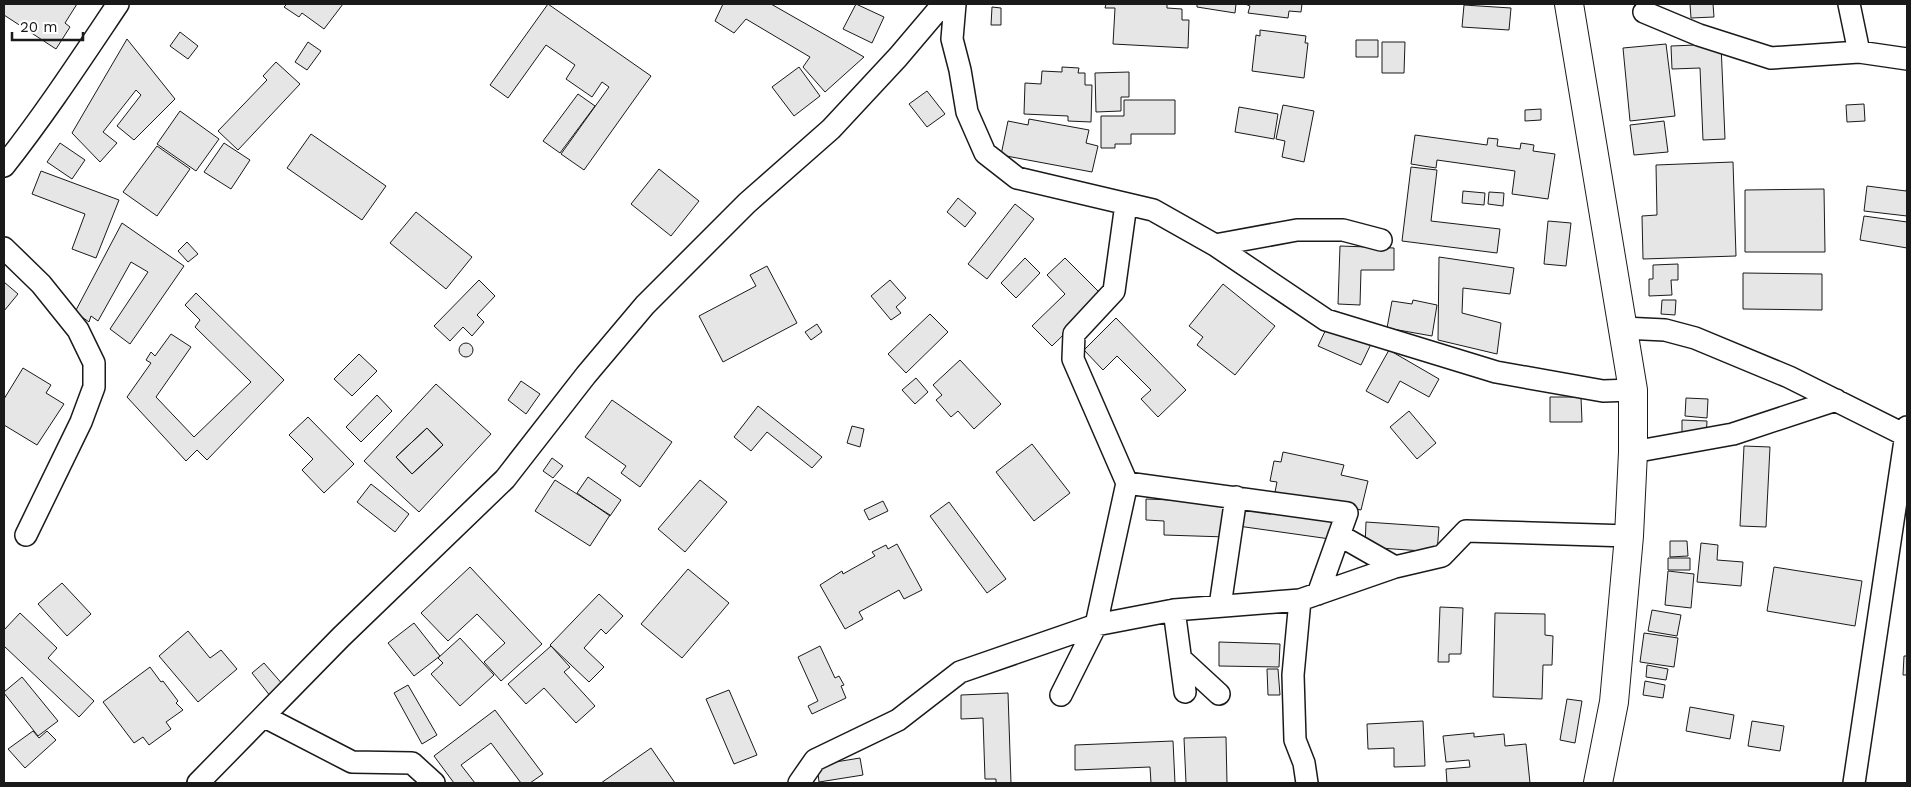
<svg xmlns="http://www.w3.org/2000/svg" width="1911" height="787" font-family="'Work Sans',sans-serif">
	<rect width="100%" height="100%" fill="#fff"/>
	<path fill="#e6e6e6" stroke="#1a1a1a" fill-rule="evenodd" d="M 4,4 L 77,4 L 65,23 L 70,27 L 56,49 L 4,15 Z
		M 287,4 L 343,4 L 324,29 L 302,13 L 299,17 L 284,7 Z
		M 548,4 L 651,76 L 584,170 L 561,154 L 609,87 L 602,82 L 592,97 L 566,79 L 575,65 L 546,45 L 508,98 L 490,85 Z
		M 723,4 L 771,4 L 864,57 L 825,92 L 803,67 L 810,57 L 746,19 L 734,33 L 715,21 Z
		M 856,4 L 884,17 L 872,43 L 843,29 Z
		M 1106,4 L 1167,4 L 1167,8 L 1182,9 L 1182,20 L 1189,20 L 1188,48 L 1113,44 L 1115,8 L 1105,8 Z
		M 1197,4 L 1241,4 L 1236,4 L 1235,13 L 1197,7 Z
		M 1245,4 L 1302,4 L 1301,12 L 1289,11 L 1288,18 L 1248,13 L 1250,6 Z
		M 1690,4 L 1713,4 L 1714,17 L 1691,18 Z
		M 1464,5 L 1511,8 L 1509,30 L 1462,27 Z
		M 992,7 L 1001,8 L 1001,25 L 991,25 Z
		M 1260,30 L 1306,36 L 1305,43 L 1308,43 L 1304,78 L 1252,71 L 1256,35 L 1260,36 Z
		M 180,32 L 198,46 L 188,59 L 170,46 Z
		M 127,39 L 175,99 L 134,140 L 117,126 L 141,95 L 136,90 L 103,132 L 117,143 L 100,162 L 72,133 Z
		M 1356,40 L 1378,40 L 1378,57 L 1356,57 Z
		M 308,42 L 321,51 L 307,70 L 295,62 Z
		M 1382,42 L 1405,42 L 1404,73 L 1382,73 Z
		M 1666,44 L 1675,116 L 1630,121 L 1623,48 Z
		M 1721,44 L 1725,139 L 1703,140 L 1700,68 L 1672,69 L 1671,46 Z
		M 276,62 L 300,84 L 238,150 L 218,131 L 267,80 L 263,76 Z
		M 799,67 L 820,96 L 794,116 L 772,87 Z
		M 1062,67 L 1079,68 L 1078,73 L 1085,73 L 1085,85 L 1092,85 L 1091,122 L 1068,121 L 1068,116 L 1024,114 L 1025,83 L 1041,84 L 1042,71 L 1062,72 Z
		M 1129,72 L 1129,97 L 1121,97 L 1121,111 L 1096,112 L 1095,73 Z
		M 927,91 L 945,114 L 927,127 L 909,104 Z
		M 578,94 L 595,106 L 560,153 L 543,141 Z
		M 1124,100 L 1175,100 L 1175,134 L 1131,134 L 1131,144 L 1115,144 L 1115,148 L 1101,148 L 1101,116 L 1124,116 Z
		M 1864,104 L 1865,121 L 1847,122 L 1846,105 Z
		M 1283,105 L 1314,111 L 1304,162 L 1282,157 L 1285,141 L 1276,139 Z
		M 1239,107 L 1278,114 L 1274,139 L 1235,132 Z
		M 1541,109 L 1541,120 L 1525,121 L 1525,110 Z
		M 180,111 L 219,139 L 196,171 L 157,144 Z
		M 1029,119 L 1089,130 L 1086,143 L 1098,146 L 1092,172 L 1001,155 L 1008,121 L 1028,125 Z
		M 1664,121 L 1668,152 L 1634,155 L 1630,125 Z
		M 311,134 L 386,186 L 362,220 L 287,168 Z
		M 1415,135 L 1487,145 L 1488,138 L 1498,139 L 1497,146 L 1520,149 L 1521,143 L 1534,145 L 1533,151 L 1555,154 L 1548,199 L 1512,194 L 1515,171 L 1437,160 L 1436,168 L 1411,164 Z
		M 60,143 L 85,160 L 72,179 L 47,162 Z
		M 224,143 L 250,160 L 231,189 L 204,172 Z
		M 157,146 L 190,169 L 157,216 L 123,192 Z
		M 1733,162 L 1736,256 L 1643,259 L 1642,216 L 1657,215 L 1656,165 Z
		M 1411,167 L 1437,170 L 1431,221 L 1500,229 L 1497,253 L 1402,241 Z
		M 659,169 L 699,201 L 671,236 L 631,204 Z
		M 41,171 L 119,200 L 96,258 L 72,249 L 85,214 L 32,194 Z
		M 1867,186 L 1906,191 L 1907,187 L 1907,216 L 1864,211 Z
		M 1824,189 L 1825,252 L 1745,252 L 1745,190 Z
		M 1463,191 L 1485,193 L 1484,205 L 1462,203 Z
		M 1489,192 L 1504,193 L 1503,206 L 1488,204 Z
		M 958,198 L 976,213 L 965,227 L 947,212 Z
		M 1015,204 L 1034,219 L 987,279 L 968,264 Z
		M 416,212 L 472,257 L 446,289 L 390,243 Z
		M 1864,216 L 1907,222 L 1907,248 L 1860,240 Z
		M 1548,221 L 1571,223 L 1566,266 L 1544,264 Z
		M 122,223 L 184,266 L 130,344 L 110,329 L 148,272 L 131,262 L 98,321 L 91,316 L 89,322 L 75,312 Z
		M 187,242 L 198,254 L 188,262 L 178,251 Z
		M 1340,246 L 1394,248 L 1394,270 L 1361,270 L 1360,305 L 1338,304 Z
		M 1439,257 L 1514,268 L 1510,294 L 1463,288 L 1462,313 L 1501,323 L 1497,354 L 1438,340 Z
		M 1025,258 L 1040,273 L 1016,298 L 1001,283 Z
		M 1065,258 L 1103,296 L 1052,346 L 1032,326 L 1065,294 L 1047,275 Z
		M 1678,264 L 1678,280 L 1671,280 L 1672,295 L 1649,296 L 1649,279 L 1653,279 L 1653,265 Z
		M 767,266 L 797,323 L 723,362 L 699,316 L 756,286 L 750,275 Z
		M 1743,273 L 1822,274 L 1822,310 L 1743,309 Z
		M 479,280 L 495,296 L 477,315 L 484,322 L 472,336 L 463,327 L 450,341 L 434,326 Z
		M 890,280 L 906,298 L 896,307 L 901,313 L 891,320 L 871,296 Z
		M 4,282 L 18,294 L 4,311 Z
		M 1223,284 L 1275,326 L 1235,375 L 1197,345 L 1203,337 L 1189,326 Z
		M 196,293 L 284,380 L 207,460 L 197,450 L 186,461 L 127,397 L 151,363 L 146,360 L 151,352 L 155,356 L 171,334 L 191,347 L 156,397 L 194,437 L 251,382 L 195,327 L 200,320 L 185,305 Z
		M 1413,300 L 1437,305 L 1432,336 L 1387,328 L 1392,301 L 1412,304 Z
		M 1662,300 L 1676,300 L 1675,315 L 1661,314 Z
		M 930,314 L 948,332 L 906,373 L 888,354 Z
		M 1116,318 L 1186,390 L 1158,417 L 1141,399 L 1151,390 L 1117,356 L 1103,370 L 1084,350 Z
		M 817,324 L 822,332 L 811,340 L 805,332 Z
		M 1328,325 L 1371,344 L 1361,365 L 1318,346 Z
		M459 350a7 7 0 1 1 14 0a7 7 0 1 1-14 0Z
		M 1389,350 L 1439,379 L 1429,397 L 1400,381 L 1388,403 L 1366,391 Z
		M 359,354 L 377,371 L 352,396 L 334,379 Z
		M 960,360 L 1001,404 L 974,429 L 958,411 L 951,417 L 936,400 L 942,395 L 933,385 Z
		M 23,368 L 51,385 L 46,393 L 64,404 L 37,445 L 4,425 L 4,399 Z
		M 916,378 L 928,392 L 915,404 L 902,390 Z
		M 521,381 L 540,394 L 526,414 L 508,400 Z
		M 436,384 L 491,434 L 419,512 L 364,461 ZM 427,428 L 443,445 L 412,474 L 396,457 Z
		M 377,395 L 392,411 L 361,442 L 346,427 Z
		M 1550,397 L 1581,397 L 1582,422 L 1550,422 Z
		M 1686,398 L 1708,399 L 1707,418 L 1685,416 Z
		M 612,400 L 672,442 L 640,487 L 621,473 L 626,466 L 585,437 Z
		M 758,406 L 822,457 L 812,468 L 767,432 L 751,451 L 734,437 Z
		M 1409,411 L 1436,443 L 1417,459 L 1390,427 Z
		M 308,417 L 354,464 L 324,493 L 302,470 L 313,459 L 289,435 Z
		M 1682,420 L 1707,421 L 1706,438 L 1682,436 Z
		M 852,426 L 864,429 L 860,447 L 847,443 Z
		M 427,428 L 443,445 L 412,474 L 396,457 Z
		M 1032,444 L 1070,493 L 1034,521 L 996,472 Z
		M 1744,446 L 1770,447 L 1766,527 L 1740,526 Z
		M 1283,452 L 1344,465 L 1341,475 L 1368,481 L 1361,510 L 1275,492 L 1277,482 L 1270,481 L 1274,461 L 1281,462 Z
		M 552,458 L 563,466 L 553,478 L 543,471 Z
		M 588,477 L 621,500 L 610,516 L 577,493 Z
		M 555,480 L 610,515 L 590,546 L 535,511 Z
		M 700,480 L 727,502 L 685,552 L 658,529 Z
		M 371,484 L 409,514 L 395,532 L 357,502 Z
		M 1146,499 L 1228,502 L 1226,537 L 1164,535 L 1164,521 L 1146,520 Z
		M 883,501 L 888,511 L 869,520 L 864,510 Z
		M 1241,501 L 1333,515 L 1330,539 L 1238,526 Z
		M 949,502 L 1006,579 L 987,593 L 930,516 Z
		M 1366,522 L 1439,527 L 1437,552 L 1365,547 Z
		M 1670,541 L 1687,541 L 1688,556 L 1670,557 Z
		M 1701,543 L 1718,545 L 1717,560 L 1743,562 L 1741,586 L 1697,582 Z
		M 897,544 L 922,590 L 904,599 L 899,590 L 859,612 L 863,619 L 845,629 L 820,585 L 842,571 L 843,574 L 875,556 L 872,552 L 886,545 L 888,549 Z
		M 1668,558 L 1690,558 L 1690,570 L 1668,570 Z
		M 470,567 L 542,644 L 501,681 L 484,662 L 505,643 L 477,614 L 448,641 L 421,613 Z
		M 1774,567 L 1862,581 L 1855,626 L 1767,611 Z
		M 688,569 L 729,603 L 682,658 L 641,624 Z
		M 1668,571 L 1694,574 L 1691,608 L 1665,605 Z
		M 62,583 L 91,614 L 67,636 L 38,604 Z
		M 599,594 L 623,616 L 606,634 L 601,629 L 584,648 L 604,667 L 589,682 L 550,645 Z
		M 1440,607 L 1463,608 L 1461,654 L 1449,654 L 1449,662 L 1438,662 Z
		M 1652,610 L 1681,615 L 1677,636 L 1648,631 Z
		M 20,613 L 57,648 L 48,658 L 94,701 L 79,717 L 4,646 L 4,630 Z
		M 1495,613 L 1545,614 L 1545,635 L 1553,636 L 1552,665 L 1543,665 L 1542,699 L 1493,697 Z
		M 414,623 L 440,656 L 414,676 L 388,643 Z
		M 188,631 L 210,658 L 221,650 L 237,669 L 198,702 L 159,656 Z
		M 1644,633 L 1678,638 L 1674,667 L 1640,662 Z
		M 460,638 L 494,675 L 460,706 L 431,674 L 443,663 L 438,658 Z
		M 1219,642 L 1280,644 L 1279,667 L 1219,666 Z
		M 551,646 L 570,667 L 564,672 L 595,706 L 576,723 L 544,688 L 526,704 L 508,684 Z
		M 820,646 L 835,678 L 839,676 L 844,685 L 841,686 L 846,698 L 812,714 L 808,706 L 818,701 L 798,657 Z
		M 1904,656 L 1907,656 L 1907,675 L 1903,675 Z
		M 264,663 L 284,686 L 271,697 L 252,673 Z
		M 1647,665 L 1668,669 L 1666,680 L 1646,677 Z
		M 150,667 L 161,682 L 163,681 L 178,701 L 176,703 L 183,710 L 166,722 L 171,729 L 149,745 L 143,737 L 134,743 L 103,702 Z
		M 1267,669 L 1278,669 L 1280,695 L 1268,695 Z
		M 22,677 L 58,721 L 38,736 L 4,693 L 4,692 Z
		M 1645,681 L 1665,685 L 1663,698 L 1643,695 Z
		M 408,685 L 437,735 L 422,744 L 394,693 Z
		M 729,690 L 757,755 L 734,764 L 706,699 Z
		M 1008,693 L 1011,783 L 996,783 L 996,779 L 985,779 L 983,718 L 961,719 L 961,695 Z
		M 1567,699 L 1582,701 L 1575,743 L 1560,740 Z
		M 1690,707 L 1734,715 L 1730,739 L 1686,731 Z
		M 495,710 L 543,774 L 530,783 L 521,783 L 491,743 L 461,765 L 475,783 L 454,783 L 434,756 Z
		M 1423,721 L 1425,766 L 1394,767 L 1394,748 L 1368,749 L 1367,724 Z
		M 1752,721 L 1784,726 L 1780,751 L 1748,746 Z
		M 33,731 L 39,738 L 47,731 L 56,740 L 25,768 L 8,749 Z
		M 1474,733 L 1474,737 L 1504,734 L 1505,746 L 1526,744 L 1530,783 L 1447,783 L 1446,769 L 1470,767 L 1469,760 L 1446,762 L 1443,736 Z
		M 1226,737 L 1227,783 L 1186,783 L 1184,738 Z
		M 1173,741 L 1175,783 L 1151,783 L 1150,767 L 1075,770 L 1075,745 Z
		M 651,748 L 675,783 L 601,783 Z
		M 860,758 L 863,775 L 819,782 L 817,765 Z"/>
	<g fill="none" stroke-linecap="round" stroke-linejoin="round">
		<g stroke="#1a1a1a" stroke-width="24">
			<path id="street" d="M 955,4 L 952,39 L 960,70 L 967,112 L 985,153 L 1017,178 L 1153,210 L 1215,245 L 1326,320 L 1496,372 L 1603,391 L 1633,390
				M 1849,4 L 1859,52 L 1907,59
				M 1644,12 L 1699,35 L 1771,58 L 1859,52
				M 4,166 C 45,114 81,59 118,4
				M 1215,245 L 1297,230 L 1343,230 L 1381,240
				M 4,248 L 41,284 L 78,330 L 94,363 L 94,387 L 81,422 L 26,535
				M 1623,328 L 1665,330 L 1695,338 L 1789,377 L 1907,436
				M 1633,452 L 1733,434 L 1836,400
				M 1127,483 L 1347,513 L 1318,594
				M 1339,535 L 1395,567
				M 1300,600 L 1293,675 L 1295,740 L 1304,763 L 1307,783
				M 1220,606 L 1236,497
				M 1174,610 L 1185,692
				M 1181,659 L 1219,694
				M 1061,695 L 1096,625 L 1127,483 L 1073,359 L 1074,334 L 1114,291 L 1126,204
				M 265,717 L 352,762 L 412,763 L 434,783
				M 198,783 L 341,637 L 505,479 L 586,375 L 645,305 L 747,203 L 831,129 L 898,57 L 943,4
				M 799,783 L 815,760 L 898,720 L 960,672 L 1096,625 L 1174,610 L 1300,600 L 1395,567 L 1442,556 L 1466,531 L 1629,536
				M 1854,783 L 1907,427"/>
		</g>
		<g stroke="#1a1a1a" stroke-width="30">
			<path id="secondary" d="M 1569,4 L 1633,390 L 1633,452 L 1629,536 L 1614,702 L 1598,783"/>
		</g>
		<use href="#street" stroke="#fff" stroke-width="21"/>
		<use href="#secondary" stroke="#fff" stroke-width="28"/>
	</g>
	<rect width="1911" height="787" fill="none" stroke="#1a1a1a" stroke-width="10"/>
	<path d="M12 32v8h71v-8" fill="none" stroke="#1a1a1a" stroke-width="2.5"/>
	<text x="20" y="32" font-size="15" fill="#1a1a1a" stroke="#ffffff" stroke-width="4" paint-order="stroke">20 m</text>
</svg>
